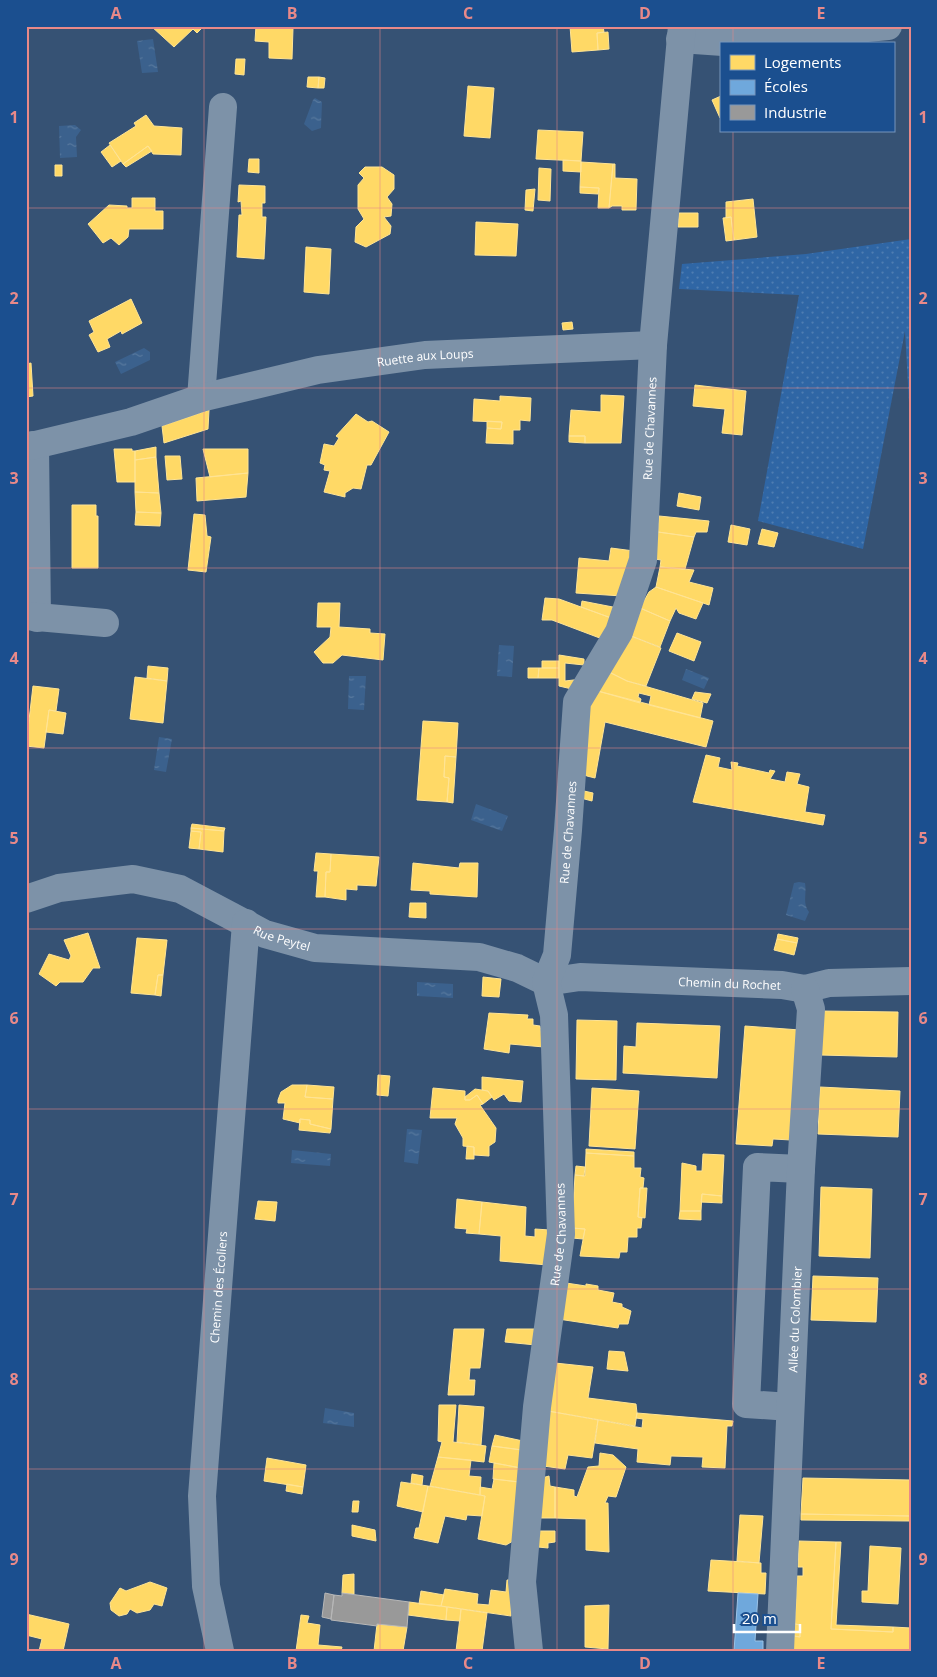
<svg xmlns="http://www.w3.org/2000/svg" width="937" height="1677" font-family="'Open Sans',sans-serif">
	<defs>
		<pattern id="grass-dots" width="8" height="8" patternUnits="userSpaceOnUse" patternTransform="scale(1.25)"><rect width="8" height="8" fill="#2f66a5"/><path d="M2 2h.1M6 6h.1" fill="none" stroke="#4e7db2" stroke-width="1.8" stroke-linecap="round"/></pattern>
		<pattern id="water-ripples" width="26" height="14" patternUnits="userSpaceOnUse" patternTransform="scale(1.25)"><rect width="26" height="14" fill="#3b618d"/><path d="M2 4q2-2 4 0t4 0M15 11q2-2 4 0t4 0" fill="none" stroke="#58799e"/></pattern>
	</defs>
	<rect width="100%" height="100%" fill="#365274"/>
	<path fill="url(#grass-dots)" d="M 911,239 L 911,438 L 905,331 L 863,549 L 758,521 L 799,295 L 679,289 L 682,264 L 806,254 Z"/>
	<path fill="url(#water-ripples)" d="M 153,39 L 158,72 L 142,73 L 137,41 Z
		M 315,98 L 322,102 L 321,128 L 312,131 L 304,124 L 313,100 Z
		M 75,125 L 81,130 L 76,137 L 77,157 L 60,158 L 59,126 Z
		M 144,348 L 150,352 L 150,360 L 121,374 L 115,362 Z
		M 499,645 L 514,646 L 512,677 L 497,676 Z
		M 686,669 L 709,678 L 704,689 L 682,680 Z
		M 349,676 L 366,676 L 364,710 L 348,709 Z
		M 159,737 L 172,739 L 166,772 L 154,770 Z
		M 476,804 L 508,816 L 502,831 L 471,820 Z
		M 799,882 L 805,883 C 807,894 802,903 809,912 L 805,921 L 786,915 L 794,883 Z
		M 417,982 L 453,984 L 453,998 L 417,996 Z
		M 407,1129 L 422,1130 L 418,1164 L 404,1162 Z
		M 292,1150 L 331,1154 L 330,1166 L 291,1163 Z
		M 325,1408 L 354,1413 L 354,1427 L 323,1423 Z"/>
	<path fill="#ffd966" stroke="#ffe494" d="M 151,26 L 204,26 L 197,33 L 193,29 L 174,47 Z
		M 256,26 L 293,28 L 292,59 L 269,58 L 269,42 L 255,41 Z
		M 570,26 L 603,26 L 604,32 L 597,33 L 598,50 L 572,52 Z
		M 608,32 L 609,49 L 598,50 L 597,33 Z
		M 236,59 L 245,59 L 244,75 L 235,74 Z
		M 308,77 L 319,77 L 318,88 L 307,87 Z
		M 319,77 L 325,78 L 324,88 L 318,88 Z
		M 468,86 L 494,88 L 490,138 L 464,136 Z
		M 721,96 L 721,118 L 720,118 L 712,100 Z
		M 146,115 L 154,126 L 182,128 L 181,155 L 153,154 L 148,146 L 123,164 L 109,143 L 136,126 L 134,123 Z
		M 538,130 L 583,132 L 581,161 L 536,159 Z
		M 110,145 L 121,161 L 112,167 L 101,152 Z
		M 148,146 L 152,151 L 126,167 L 123,164 Z
		M 249,159 L 259,159 L 259,173 L 248,172 Z
		M 563,160 L 581,161 L 581,172 L 563,171 Z
		M 581,162 L 613,164 L 609,208 L 598,208 L 599,188 L 580,187 Z
		M 613,164 L 615,164 L 615,178 L 637,179 L 636,210 L 622,210 L 622,206 L 612,206 L 609,208 Z
		M 55,165 L 62,165 L 62,176 L 55,176 Z
		M 365,167 L 382,167 L 394,175 L 394,189 L 387,197 L 392,204 L 391,216 L 384,217 L 391,226 L 390,234 L 366,247 L 355,242 L 356,227 L 364,219 L 358,209 L 358,185 L 364,178 L 359,173 Z
		M 539,168 L 551,169 L 550,201 L 538,200 Z
		M 239,185 L 265,186 L 265,203 L 262,203 L 262,217 L 266,217 L 264,259 L 237,257 L 239,215 L 242,215 L 241,201 L 238,202 Z
		M 580,187 L 599,188 L 598,194 L 580,193 Z
		M 535,189 L 533,211 L 525,210 L 526,190 Z
		M 132,198 L 155,198 L 155,211 L 163,211 L 163,229 L 129,229 L 128,237 L 119,245 L 111,238 L 103,243 L 88,224 L 109,205 L 127,206 L 127,208 L 132,208 Z
		M 753,199 L 757,237 L 734,240 L 731,217 L 726,218 L 726,202 Z
		M 679,213 L 698,213 L 698,227 L 678,227 Z
		M 731,217 L 734,240 L 726,241 L 723,218 Z
		M 476,222 L 518,224 L 516,256 L 475,255 Z
		M 306,247 L 331,249 L 329,294 L 304,292 Z
		M 131,299 L 142,323 L 122,334 L 121,331 L 107,339 L 110,347 L 98,352 L 89,335 L 94,332 L 89,321 Z
		M 572,322 L 573,329 L 563,330 L 562,323 Z
		M 31,363 L 33,396 L 26,397 L 26,364 Z
		M 695,385 L 746,391 L 742,435 L 722,433 L 725,409 L 693,406 Z
		M 601,395 L 624,396 L 621,443 L 585,443 L 585,436 L 569,436 L 571,410 L 601,412 Z
		M 500,396 L 531,398 L 530,421 L 520,420 L 520,430 L 513,430 L 513,444 L 486,443 L 487,428 L 501,429 L 502,422 L 473,421 L 474,399 L 500,401 Z
		M 209,410 L 208,429 L 164,443 L 162,426 Z
		M 356,414 L 368,422 L 372,421 L 389,432 L 371,465 L 367,465 L 361,489 L 353,488 L 345,493 L 345,497 L 324,492 L 330,471 L 324,470 L 325,465 L 320,463 L 324,444 L 334,446 L 339,438 L 336,436 Z
		M 487,421 L 502,422 L 501,429 L 487,428 Z
		M 569,436 L 585,436 L 585,443 L 569,442 Z
		M 156,447 L 156,457 L 135,460 L 135,451 Z
		M 114,449 L 132,449 L 132,451 L 135,451 L 135,482 L 117,482 Z
		M 203,449 L 248,449 L 248,473 L 210,477 Z
		M 165,456 L 180,456 L 182,479 L 167,480 Z
		M 156,457 L 159,493 L 135,492 L 135,460 Z
		M 248,473 L 246,497 L 197,501 L 196,478 Z
		M 135,492 L 159,493 L 161,513 L 136,512 Z
		M 679,493 L 701,497 L 699,510 L 677,506 Z
		M 72,505 L 96,505 L 96,516 L 98,516 L 98,568 L 72,568 Z
		M 136,512 L 161,513 L 160,526 L 135,525 Z
		M 194,514 L 205,515 L 207,536 L 211,537 L 206,572 L 188,570 Z
		M 659,516 L 709,521 L 707,532 L 696,532 L 694,537 L 658,532 Z
		M 731,525 L 750,529 L 747,545 L 728,542 Z
		M 762,529 L 778,533 L 774,547 L 758,544 Z
		M 658,532 L 694,537 L 685,569 L 660,567 L 661,560 L 655,559 Z
		M 611,548 L 634,551 L 622,596 L 576,593 L 579,558 L 609,561 Z
		M 660,567 L 694,570 L 689,582 L 713,588 L 709,605 L 656,587 Z
		M 656,587 L 703,603 L 696,619 L 679,613 L 676,608 L 670,621 L 640,608 L 649,592 Z
		M 545,598 L 559,599 L 614,619 L 605,640 L 552,620 L 542,620 Z
		M 582,601 L 618,608 L 614,619 L 581,607 Z
		M 318,603 L 340,603 L 339,627 L 370,629 L 370,633 L 385,634 L 383,660 L 342,655 L 333,663 L 323,663 L 314,652 L 330,637 L 331,627 L 317,627 Z
		M 640,608 L 670,621 L 660,647 L 626,634 Z
		M 677,633 L 701,642 L 694,661 L 669,651 Z
		M 626,634 L 661,648 L 646,686 L 627,681 L 607,671 Z
		M 559,655 L 584,659 L 584,665 L 565,663 L 565,681 L 582,679 L 576,690 L 559,686 Z
		M 542,661 L 559,661 L 559,668 L 542,668 Z
		M 148,666 L 168,668 L 167,681 L 147,678 Z
		M 528,668 L 539,668 L 538,678 L 528,678 Z
		M 539,668 L 559,668 L 559,678 L 538,678 Z
		M 607,671 L 627,681 L 703,703 L 700,718 L 649,705 L 651,696 L 639,693 L 638,697 L 641,699 L 640,703 L 594,690 Z
		M 135,677 L 167,681 L 163,723 L 130,719 Z
		M 33,686 L 59,689 L 56,711 L 49,710 L 44,748 L 26,746 Z
		M 594,690 L 713,721 L 706,747 L 605,722 L 595,778 L 587,776 L 579,772 L 583,716 Z
		M 695,692 L 711,694 L 707,703 L 692,699 Z
		M 49,710 L 66,713 L 63,734 L 46,732 Z
		M 423,721 L 458,723 L 456,757 L 445,756 L 444,777 L 449,778 L 447,802 L 417,800 Z
		M 706,755 L 720,758 L 718,767 L 732,770 L 731,762 L 738,763 L 737,766 L 769,773 L 770,770 L 775,771 L 770,779 L 785,782 L 787,772 L 800,774 L 797,784 L 809,787 L 805,812 L 825,815 L 823,825 L 693,802 Z
		M 445,756 L 456,757 L 453,803 L 447,802 L 449,778 L 444,777 Z
		M 584,791 L 593,793 L 592,801 L 577,797 Z
		M 192,824 L 225,828 L 224,831 L 191,828 Z
		M 191,828 L 224,831 L 223,852 L 199,849 L 201,832 L 191,831 Z
		M 191,831 L 201,832 L 199,849 L 189,848 Z
		M 316,853 L 331,854 L 330,872 L 326,872 L 325,897 L 316,897 L 318,871 L 314,871 Z
		M 331,854 L 379,857 L 376,886 L 357,885 L 357,890 L 346,889 L 346,900 L 325,897 L 326,872 L 330,872 Z
		M 413,863 L 459,868 L 460,863 L 478,863 L 477,897 L 430,894 L 430,891 L 411,890 Z
		M 410,903 L 426,903 L 426,918 L 409,917 Z
		M 88,933 L 100,968 L 93,968 L 83,982 L 60,982 L 56,986 L 39,974 L 49,954 L 69,960 L 71,956 L 64,940 Z
		M 778,934 L 798,938 L 797,943 L 777,939 Z
		M 137,938 L 167,940 L 163,975 L 158,975 L 155,995 L 131,993 Z
		M 777,939 L 797,943 L 794,955 L 774,950 Z
		M 158,975 L 163,975 L 161,996 L 155,995 Z
		M 483,977 L 501,979 L 499,997 L 482,996 Z
		M 821,1011 L 898,1012 L 897,1057 L 820,1055 Z
		M 489,1013 L 528,1015 L 527,1019 L 533,1019 L 533,1025 L 540,1026 L 544,1047 L 510,1044 L 509,1053 L 484,1049 Z
		M 577,1020 L 617,1021 L 616,1080 L 576,1079 Z
		M 637,1023 L 720,1026 L 717,1078 L 623,1073 L 624,1046 L 636,1047 Z
		M 745,1026 L 800,1030 L 791,1140 L 773,1139 L 772,1146 L 736,1144 Z
		M 378,1075 L 390,1076 L 388,1096 L 377,1095 Z
		M 482,1077 L 523,1081 L 521,1102 L 509,1101 L 504,1094 L 494,1100 L 488,1091 L 482,1090 Z
		M 292,1085 L 307,1085 L 305,1097 L 333,1099 L 331,1129 L 310,1124 L 310,1120 L 300,1119 L 300,1123 L 283,1119 L 285,1103 L 278,1103 L 278,1100 L 281,1092 Z
		M 307,1085 L 334,1087 L 333,1099 L 305,1097 Z
		M 820,1087 L 900,1091 L 898,1137 L 818,1134 Z
		M 433,1088 L 465,1091 L 465,1100 L 470,1100 L 477,1095 L 483,1104 L 480,1105 L 496,1128 L 495,1142 L 489,1146 L 489,1156 L 474,1155 L 474,1147 L 463,1146 L 463,1138 L 455,1124 L 457,1118 L 430,1118 Z
		M 592,1088 L 639,1091 L 635,1149 L 589,1146 Z
		M 475,1089 L 488,1091 L 492,1097 L 483,1104 L 477,1095 L 470,1100 L 465,1100 L 465,1097 Z
		M 300,1119 L 310,1120 L 310,1124 L 331,1129 L 330,1133 L 299,1130 Z
		M 467,1146 L 474,1147 L 474,1159 L 466,1159 Z
		M 586,1149 L 634,1152 L 634,1156 L 586,1153 Z
		M 586,1153 L 634,1156 L 634,1168 L 641,1168 L 640,1177 L 644,1178 L 643,1188 L 640,1188 L 638,1217 L 642,1218 L 641,1228 L 637,1228 L 637,1237 L 628,1237 L 627,1252 L 620,1252 L 619,1258 L 580,1256 L 585,1229 L 572,1228 L 575,1175 L 585,1176 Z
		M 703,1154 L 724,1155 L 722,1196 L 702,1194 L 701,1211 L 680,1211 L 682,1163 L 696,1166 L 696,1171 L 702,1171 Z
		M 576,1166 L 585,1167 L 584,1176 L 575,1175 Z
		M 821,1187 L 872,1189 L 870,1258 L 819,1256 Z
		M 640,1188 L 647,1188 L 645,1218 L 638,1217 Z
		M 702,1194 L 722,1196 L 722,1203 L 701,1202 Z
		M 457,1199 L 482,1202 L 479,1234 L 466,1233 L 467,1229 L 455,1228 Z
		M 258,1201 L 277,1202 L 275,1221 L 255,1219 Z
		M 482,1202 L 526,1207 L 525,1236 L 535,1237 L 535,1229 L 550,1230 L 548,1265 L 500,1261 L 501,1236 L 479,1234 Z
		M 680,1211 L 701,1211 L 701,1220 L 679,1219 Z
		M 572,1228 L 585,1229 L 583,1239 L 572,1238 Z
		M 813,1276 L 878,1278 L 876,1322 L 811,1320 Z
		M 566,1283 L 586,1286 L 586,1284 L 598,1286 L 598,1290 L 614,1293 L 612,1302 L 622,1304 L 622,1307 L 631,1311 L 628,1324 L 619,1324 L 618,1328 L 558,1319 Z
		M 454,1329 L 484,1329 L 480,1368 L 470,1368 L 469,1380 L 475,1380 L 474,1395 L 448,1395 Z
		M 507,1329 L 538,1329 L 536,1345 L 505,1342 Z
		M 609,1351 L 624,1352 L 628,1371 L 607,1369 Z
		M 555,1363 L 593,1367 L 588,1398 L 636,1404 L 637,1413 L 635,1426 L 548,1411 Z
		M 439,1405 L 456,1405 L 453,1442 L 486,1446 L 484,1462 L 438,1457 L 442,1442 L 438,1441 Z
		M 459,1405 L 484,1407 L 481,1445 L 457,1442 Z
		M 548,1411 L 598,1420 L 592,1458 L 568,1455 L 565,1469 L 543,1466 Z
		M 637,1413 L 733,1421 L 732,1426 L 727,1426 L 725,1468 L 702,1467 L 703,1457 L 671,1456 L 670,1465 L 637,1462 L 638,1449 L 595,1443 L 598,1420 L 642,1428 L 643,1419 L 636,1418 Z
		M 495,1435 L 523,1441 L 522,1450 L 492,1446 Z
		M 492,1446 L 522,1450 L 521,1468 L 489,1462 Z
		M 600,1453 L 613,1455 L 626,1467 L 616,1497 L 608,1496 L 605,1503 L 608,1503 L 609,1552 L 586,1550 L 586,1519 L 555,1518 L 555,1487 L 574,1490 L 574,1496 L 577,1497 L 588,1467 L 599,1466 Z
		M 438,1457 L 471,1460 L 469,1476 L 481,1477 L 480,1495 L 430,1486 Z
		M 267,1458 L 306,1465 L 303,1487 L 264,1481 Z
		M 494,1463 L 521,1468 L 519,1482 L 493,1479 Z
		M 412,1474 L 423,1476 L 422,1485 L 411,1483 Z
		M 549,1476 L 550,1486 L 555,1487 L 555,1518 L 538,1518 L 542,1478 Z
		M 803,1478 L 911,1480 L 911,1516 L 801,1514 Z
		M 494,1479 L 519,1482 L 513,1541 L 506,1545 L 478,1539 L 485,1496 L 480,1495 L 480,1487 L 492,1489 Z
		M 401,1482 L 428,1486 L 423,1512 L 397,1506 Z
		M 287,1484 L 303,1487 L 302,1494 L 286,1491 Z
		M 428,1486 L 485,1496 L 482,1516 L 467,1515 L 466,1520 L 445,1516 L 438,1543 L 414,1538 L 416,1528 L 419,1528 Z
		M 353,1501 L 359,1501 L 358,1512 L 352,1512 Z
		M 801,1514 L 910,1516 L 910,1521 L 801,1520 Z
		M 740,1515 L 763,1516 L 759,1563 L 737,1561 Z
		M 352,1525 L 375,1530 L 376,1541 L 352,1536 Z
		M 539,1531 L 555,1531 L 555,1542 L 548,1543 L 548,1548 L 538,1547 Z
		M 799,1541 L 836,1542 L 831,1629 L 893,1632 L 893,1627 L 911,1628 L 911,1651 L 793,1651 L 794,1636 L 800,1637 L 800,1625 L 795,1624 L 797,1576 L 803,1576 L 803,1567 L 798,1567 Z
		M 836,1542 L 841,1542 L 836,1625 L 893,1627 L 893,1632 L 831,1629 Z
		M 870,1546 L 901,1548 L 898,1604 L 862,1602 L 862,1591 L 868,1591 Z
		M 711,1560 L 761,1563 L 761,1573 L 766,1573 L 765,1594 L 708,1591 Z
		M 354,1574 L 354,1594 L 342,1593 L 343,1575 Z
		M 507,1580 L 512,1580 L 511,1616 L 441,1606 L 445,1589 L 478,1594 L 477,1604 L 489,1605 L 491,1590 L 506,1592 Z
		M 150,1582 L 167,1588 L 162,1606 L 154,1604 L 150,1610 L 137,1613 L 130,1609 L 127,1614 L 119,1616 L 111,1610 L 110,1603 L 120,1588 L 126,1591 Z
		M 421,1591 L 444,1595 L 441,1606 L 419,1604 Z
		M 409,1602 L 447,1607 L 446,1620 L 408,1615 Z
		M 609,1605 L 608,1649 L 585,1647 L 585,1606 Z
		M 447,1607 L 461,1609 L 460,1621 L 446,1620 Z
		M 461,1609 L 487,1613 L 482,1651 L 456,1651 Z
		M 26,1614 L 69,1624 L 63,1651 L 39,1651 L 42,1639 L 26,1635 Z
		M 301,1615 L 309,1616 L 307,1623 L 320,1625 L 318,1645 L 342,1647 L 341,1651 L 296,1651 Z
		M 377,1624 L 407,1627 L 403,1651 L 374,1651 Z
		M 795,1624 L 800,1625 L 800,1637 L 794,1636 Z"/>
	<path fill="#6fa8dc" stroke="#9ac2e6" d="M 738,1593 L 758,1594 L 755,1641 L 763,1641 L 763,1651 L 734,1651 Z"/>
	<path fill="#999" stroke="#b8b8b8" d="M 325,1593 L 334,1595 L 331,1619 L 322,1617 Z
		M 342,1593 L 409,1602 L 407,1627 L 377,1624 L 377,1626 L 331,1620 L 334,1595 L 342,1596 Z"/>
	<g fill="none" stroke-linecap="round" stroke-linejoin="round">
		<g stroke="#7d92a8" stroke-width="28">
			<path d="M 680,39 L 723,42 L 888,26"/>
			<path d="M 201,398 L 223,107"/>
			<path d="M 35,445 L 37,618"/>
			<path id="s1" d="M 26,446 L 35,445 L 131,422 L 201,398 L 318,370 L 425,355 L 653,345"/>
			<path d="M 26,616 L 105,623"/>
			<path id="s2" d="M 26,899 L 59,888 L 133,879 L 180,889 L 265,934 L 315,948 L 479,957 L 517,968 L 546,982"/>
			<path id="s3" d="M 546,982 L 580,977 L 782,985 L 805,989 L 829,983 L 911,981"/>
			<path d="M 790,1407 L 746,1404 L 757,1167 L 801,1169"/>
			<path id="s4" d="M 220,1651 L 206,1586 L 202,1496 L 246,923"/>
			<path id="s5" d="M 529,1651 L 522,1582 L 537,1407 L 561,1234 L 554,1015 L 546,982 L 557,955 L 568,830 L 577,702 L 619,632 L 643,560 L 653,345 L 682,26"/>
			<path id="s6" d="M 780,1651 L 801,1169 L 811,1009 L 805,989"/>
		</g>
	</g>
	<path fill="none" stroke="#e88989" stroke-width="1" stroke-opacity="0.55" d="M 204,26 L 204,1651M 380,26 L 380,1651M 557,26 L 557,1651M 733,26 L 733,44M 733,131 L 733,1651M 26,208 L 911,208M 26,388 L 911,388M 26,568 L 911,568M 26,748 L 911,748M 26,929 L 911,929M 26,1109 L 911,1109M 26,1289 L 911,1289M 26,1469 L 911,1469"/>
	<g text-anchor="middle" dominant-baseline="central" stroke-width="5" stroke-linejoin="round" paint-order="stroke">
		<g font-size="12" fill="#fff" stroke="#1b4f8f">
			<text stroke="none"><textPath href="#s1" startOffset="410">Ruette aux Loups</textPath></text>
			<text stroke="none"><textPath href="#s5" startOffset="1245">Rue de Chavannes</textPath></text>
			<text stroke="none"><textPath href="#s5" startOffset="825">Rue de Chavannes</textPath></text>
			<text stroke="none"><textPath href="#s2" startOffset="271">Rue Peytel</textPath></text>
			<text stroke="none"><textPath href="#s3" startOffset="184">Chemin du Rochet</textPath></text>
			<text stroke="none"><textPath href="#s5" startOffset="419">Rue de Chavannes</textPath></text>
			<text stroke="none"><textPath href="#s4" startOffset="366">Chemin des Écoliers</textPath></text>
			<text stroke="none"><textPath href="#s6" startOffset="332">Allée du Colombier</textPath></text>
		</g>
	</g>
	<rect width="937" height="1677" fill="none" stroke="#1b4f8f" stroke-width="55"/>
	<rect x="720" y="42" width="175" height="90" fill="#1b4f8f" stroke="#7695bc"/>
	<rect x="730" y="55" width="25" height="15" fill="#ffd966" stroke="#7695bc"/>
	<text x="764" y="68" font-size="15" fill="#ffffff">Logements</text>
	<rect x="730" y="80" width="25" height="15" fill="#6fa8dc" stroke="#7695bc"/>
	<text x="764" y="92" font-size="15" fill="#ffffff">Écoles</text>
	<rect x="730" y="105" width="25" height="15" fill="#999999" stroke="#7695bc"/>
	<text x="764" y="118" font-size="15" fill="#ffffff">Industrie</text>
	<path d="M734 1624v8h66v-8" fill="none" stroke="#ffffff" stroke-width="2.5"/>
	<text x="742" y="1624" font-size="15" fill="#ffffff" stroke="#1b4f8f" stroke-width="4" paint-order="stroke">20 m</text>
	<rect x="28" y="28" width="882" height="1622" fill="none" stroke="#e88989" stroke-width="2"/>
	<g font-size="16" text-anchor="middle" font-weight="bold" fill="#e88989">
		<text x="116" y="19">A</text>
		<text x="292" y="19">B</text>
		<text x="468" y="19">C</text>
		<text x="645" y="19">D</text>
		<text x="821" y="19">E</text>
		<text x="14" y="123">1</text>
		<text x="923" y="123">1</text>
		<text x="14" y="304">2</text>
		<text x="923" y="304">2</text>
		<text x="14" y="484">3</text>
		<text x="923" y="484">3</text>
		<text x="14" y="664">4</text>
		<text x="923" y="664">4</text>
		<text x="14" y="844">5</text>
		<text x="923" y="844">5</text>
		<text x="14" y="1024">6</text>
		<text x="923" y="1024">6</text>
		<text x="14" y="1205">7</text>
		<text x="923" y="1205">7</text>
		<text x="14" y="1385">8</text>
		<text x="923" y="1385">8</text>
		<text x="14" y="1565">9</text>
		<text x="923" y="1565">9</text>
		<text x="116" y="1669">A</text>
		<text x="292" y="1669">B</text>
		<text x="468" y="1669">C</text>
		<text x="645" y="1669">D</text>
		<text x="821" y="1669">E</text>
	</g>
</svg>
